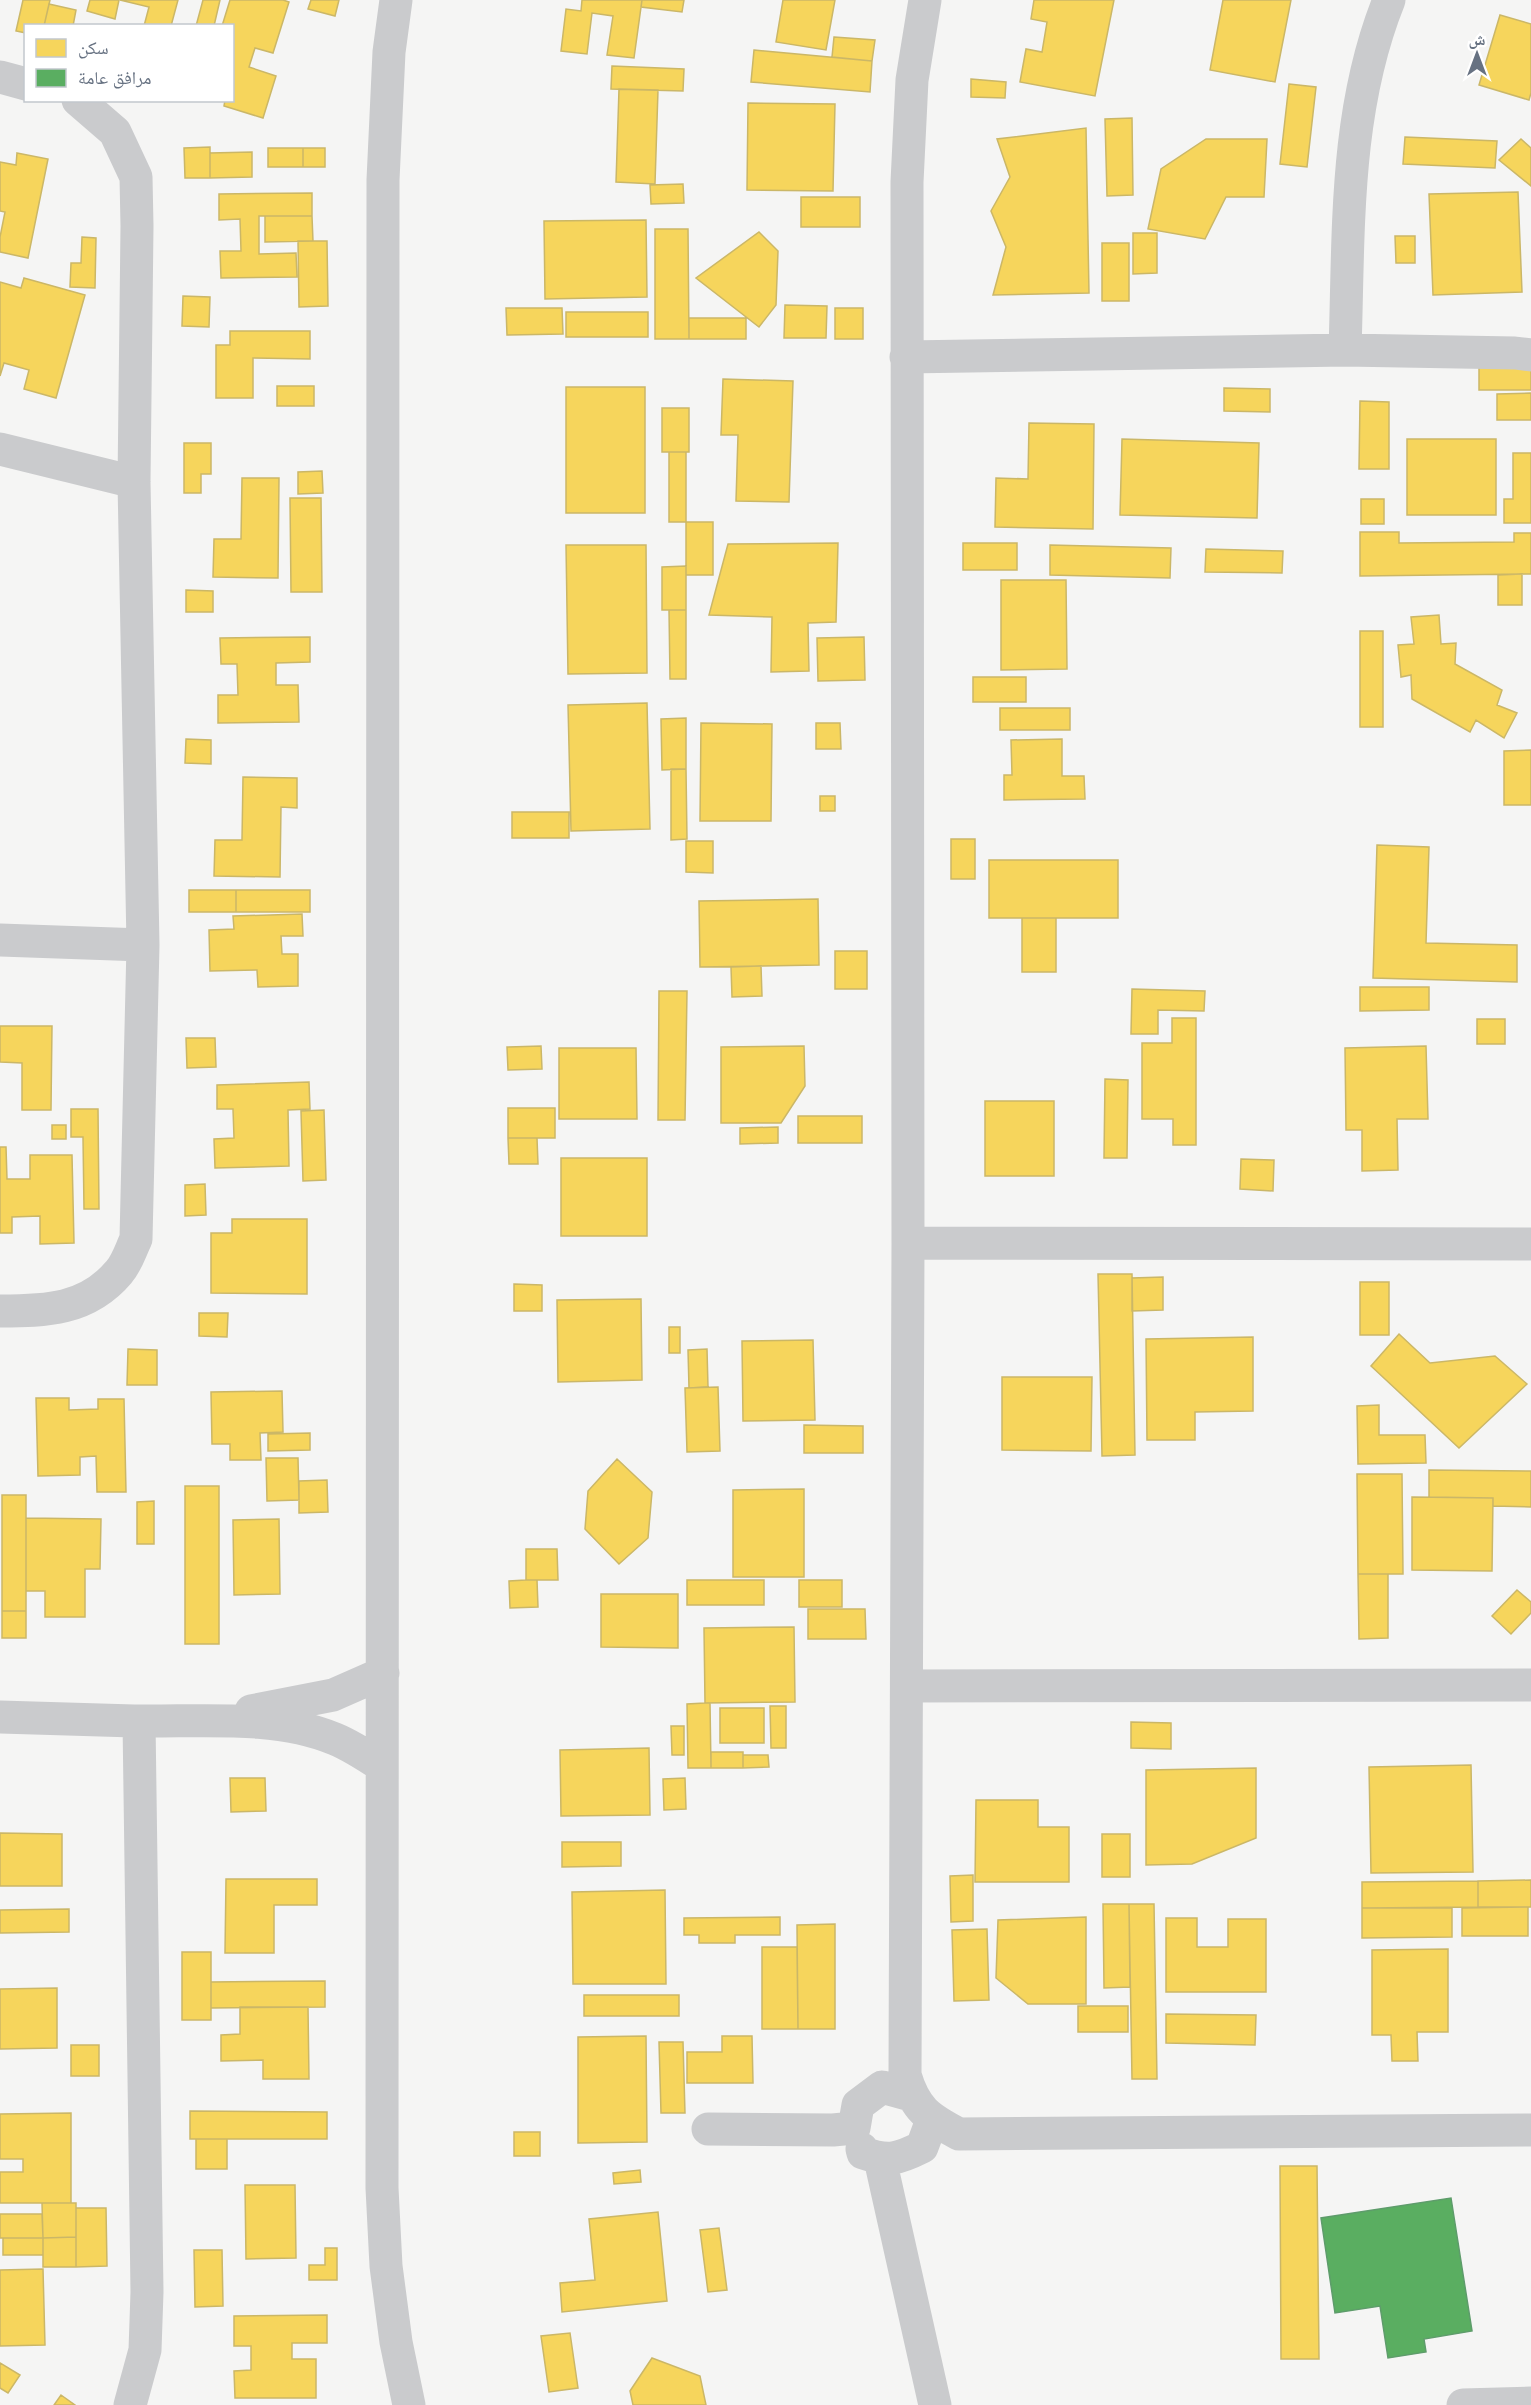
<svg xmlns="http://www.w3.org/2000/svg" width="1531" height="2405" font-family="'Noto Sans','Noto Naskh Arabic',sans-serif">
	<rect width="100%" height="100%" fill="#f5f5f4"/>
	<path fill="#f6d55c" stroke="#cbb767" stroke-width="1.5" d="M 23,0 L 50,0 L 44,26 L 26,26 L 26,33 L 16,31 Z
		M 90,0 L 119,0 L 115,19 L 87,11 Z
		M 120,0 L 178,0 L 171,26 L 144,26 L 149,7 Z
		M 203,0 L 220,0 L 214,26 L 196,26 Z
		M 230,0 L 283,0 L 289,2 L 273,53 L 255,48 L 249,67 L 276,76 L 263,118 L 224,106 L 225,100 L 232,100 L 232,26 L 222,26 Z
		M 311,0 L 339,0 L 335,16 L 308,9 Z
		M 582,0 L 642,0 L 634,58 L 607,55 L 613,16 L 592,13 L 587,54 L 561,51 L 566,9 L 581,11 Z
		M 642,0 L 684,0 L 682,12 L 641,7 Z
		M 783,0 L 835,0 L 826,50 L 776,42 Z
		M 1034,0 L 1114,0 L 1095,96 L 1020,82 L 1026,49 L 1042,52 L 1047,22 L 1031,19 Z
		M 1223,0 L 1291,0 L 1275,82 L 1210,70 Z
		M 49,4 L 76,10 L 73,26 L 44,26 Z
		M 1500,15 L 1531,24 L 1531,93 L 1529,100 L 1479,85 Z
		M 834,37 L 875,40 L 872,61 L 832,57 Z
		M 754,50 L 872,61 L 870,92 L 751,82 Z
		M 612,66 L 684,69 L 683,91 L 611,89 Z
		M 971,79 L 1006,82 L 1005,98 L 971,97 Z
		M 1289,84 L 1316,87 L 1307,167 L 1280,164 Z
		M 619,89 L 658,90 L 655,184 L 616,182 Z
		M 748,103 L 835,104 L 833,191 L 747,190 Z
		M 1132,118 L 1133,195 L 1107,196 L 1105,119 Z
		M 1086,128 L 1089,293 L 993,295 L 1006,247 L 991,211 L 1010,177 L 997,139 Z
		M 1405,137 L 1497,141 L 1495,168 L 1403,164 Z
		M 1206,139 L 1267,139 L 1264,197 L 1226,197 L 1205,239 L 1148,229 L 1161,169 Z
		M 1521,139 L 1531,148 L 1531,186 L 1499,160 Z
		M 210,147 L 210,178 L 185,178 L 184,148 Z
		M 268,148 L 303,148 L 303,167 L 268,167 Z
		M 303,148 L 325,148 L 325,167 L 303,167 Z
		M 252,152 L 252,177 L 210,178 L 210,153 Z
		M 17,153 L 48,159 L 28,258 L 0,252 L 0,237 L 5,212 L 0,211 L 0,162 L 16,165 Z
		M 683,184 L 684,203 L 651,204 L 650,185 Z
		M 1518,192 L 1522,292 L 1433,295 L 1429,194 Z
		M 312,193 L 312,216 L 259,216 L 259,254 L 296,253 L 297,277 L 221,278 L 220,251 L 241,251 L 240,219 L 219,220 L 219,194 Z
		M 801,197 L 860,197 L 860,227 L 801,227 Z
		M 265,216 L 312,216 L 313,241 L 265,242 Z
		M 646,220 L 647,297 L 545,299 L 544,221 Z
		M 655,229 L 688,229 L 689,339 L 655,339 Z
		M 759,232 L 778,251 L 776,305 L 759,327 L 696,278 Z
		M 1133,233 L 1157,233 L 1157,273 L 1133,274 Z
		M 1395,236 L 1415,236 L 1415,263 L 1396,263 Z
		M 82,237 L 96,238 L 95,288 L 70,287 L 71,263 L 81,263 Z
		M 298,241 L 327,241 L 328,306 L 299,307 Z
		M 1102,243 L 1129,243 L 1129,301 L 1102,301 Z
		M 24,278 L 85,295 L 56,398 L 24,389 L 29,370 L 4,363 L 0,376 L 0,282 L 21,288 Z
		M 183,296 L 210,297 L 209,327 L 182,326 Z
		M 785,305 L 827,306 L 826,338 L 784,338 Z
		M 506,308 L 562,308 L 563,334 L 507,335 Z
		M 835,308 L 863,308 L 863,339 L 835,339 Z
		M 566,312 L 648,312 L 648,337 L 566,337 Z
		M 689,318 L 746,318 L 746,339 L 689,339 Z
		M 230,331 L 310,331 L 310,359 L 253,358 L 253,398 L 216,398 L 216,345 L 230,345 Z
		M 1479,365 L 1531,365 L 1531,390 L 1479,390 Z
		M 723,379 L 793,381 L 789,502 L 736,501 L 738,435 L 721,435 Z
		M 277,386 L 314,386 L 314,406 L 277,406 Z
		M 566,387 L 645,387 L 645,513 L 566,513 Z
		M 1224,388 L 1270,389 L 1270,412 L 1224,411 Z
		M 1531,393 L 1531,420 L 1497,420 L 1497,394 Z
		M 1360,401 L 1389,402 L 1389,469 L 1359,469 Z
		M 662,408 L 689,408 L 689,452 L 662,452 Z
		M 1029,423 L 1094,424 L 1093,529 L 995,527 L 996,478 L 1028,479 Z
		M 1122,439 L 1259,443 L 1257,518 L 1120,515 Z
		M 1407,439 L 1496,439 L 1496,515 L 1407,515 Z
		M 184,443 L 211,443 L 211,474 L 201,474 L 201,493 L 184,493 Z
		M 669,452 L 686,452 L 686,522 L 669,522 Z
		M 1513,453 L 1531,453 L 1531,523 L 1504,523 L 1504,499 L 1513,499 Z
		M 322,471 L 323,493 L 298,494 L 298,472 Z
		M 242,478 L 279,478 L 278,578 L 213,577 L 214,539 L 241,539 Z
		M 290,498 L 321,498 L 322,592 L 291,592 Z
		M 1361,499 L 1384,499 L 1384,524 L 1361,524 Z
		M 686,522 L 713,522 L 713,575 L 686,575 Z
		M 1360,532 L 1399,532 L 1399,543 L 1514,542 L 1514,533 L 1531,533 L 1531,574 L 1360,576 Z
		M 838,543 L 836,622 L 808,623 L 809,671 L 771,672 L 772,617 L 709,615 L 728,544 Z
		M 963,543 L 1017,543 L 1017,570 L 963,570 Z
		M 566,545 L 646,545 L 647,673 L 568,674 Z
		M 1050,545 L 1171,548 L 1170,578 L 1050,575 Z
		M 1206,549 L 1283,551 L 1282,573 L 1205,572 Z
		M 686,566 L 686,610 L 662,610 L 662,567 Z
		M 1522,574 L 1522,605 L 1498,605 L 1498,575 Z
		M 1001,580 L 1066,580 L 1067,669 L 1001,670 Z
		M 186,590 L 213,591 L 213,612 L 186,612 Z
		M 669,610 L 686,610 L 686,679 L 670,679 Z
		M 1439,615 L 1441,644 L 1456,643 L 1455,664 L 1502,690 L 1497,705 L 1517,713 L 1504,738 L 1476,720 L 1470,732 L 1412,699 L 1411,675 L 1401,677 L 1398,645 L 1414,644 L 1411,617 Z
		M 1360,631 L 1383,631 L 1383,727 L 1360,727 Z
		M 310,637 L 310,662 L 276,663 L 276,685 L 298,685 L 299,722 L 218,723 L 218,695 L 238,695 L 237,664 L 221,664 L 220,638 Z
		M 864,637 L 865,680 L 818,681 L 817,638 Z
		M 973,677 L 1026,677 L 1026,702 L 973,702 Z
		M 647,703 L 650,829 L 571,831 L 568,705 Z
		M 1000,708 L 1070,708 L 1070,730 L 1000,730 Z
		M 686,718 L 686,769 L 662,770 L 661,719 Z
		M 701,723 L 772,724 L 771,821 L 700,821 Z
		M 816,723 L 840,723 L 841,749 L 816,749 Z
		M 186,739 L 211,740 L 211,764 L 185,763 Z
		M 1062,739 L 1062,776 L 1084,776 L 1085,799 L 1004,800 L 1004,775 L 1012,775 L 1011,740 Z
		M 1531,750 L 1531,805 L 1504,805 L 1504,751 Z
		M 671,769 L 686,769 L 687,839 L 671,840 Z
		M 243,777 L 297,778 L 297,808 L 281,807 L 280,877 L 214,876 L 215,840 L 242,840 Z
		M 820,796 L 835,796 L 835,811 L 820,811 Z
		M 512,812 L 569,812 L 569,838 L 512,838 Z
		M 951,839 L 975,839 L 975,879 L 951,879 Z
		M 686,841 L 713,841 L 713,873 L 686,872 Z
		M 1377,845 L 1429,847 L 1426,943 L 1517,945 L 1517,982 L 1373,978 Z
		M 989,860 L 1118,860 L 1118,918 L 989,918 Z
		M 189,890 L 236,890 L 236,912 L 189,912 Z
		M 236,890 L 310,890 L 310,912 L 236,912 Z
		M 818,899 L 819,965 L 700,967 L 699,901 Z
		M 302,914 L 303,936 L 281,936 L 282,954 L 298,954 L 298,986 L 258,987 L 257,970 L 210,971 L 209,930 L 234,929 L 233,916 Z
		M 1022,918 L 1056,918 L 1056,972 L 1022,972 Z
		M 835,951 L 867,951 L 867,989 L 835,989 Z
		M 761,966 L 762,996 L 732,997 L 731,967 Z
		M 1360,987 L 1429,987 L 1429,1010 L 1360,1011 Z
		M 1132,989 L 1205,991 L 1204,1011 L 1158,1010 L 1158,1034 L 1131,1034 Z
		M 659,991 L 687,991 L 685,1120 L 658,1120 Z
		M 1172,1018 L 1196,1018 L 1196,1145 L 1173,1145 L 1173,1119 L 1142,1119 L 1142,1043 L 1172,1043 Z
		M 1477,1019 L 1505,1019 L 1505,1044 L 1477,1044 Z
		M 0,1026 L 52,1026 L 51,1110 L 22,1110 L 22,1063 L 0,1062 Z
		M 186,1038 L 215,1038 L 216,1067 L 187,1068 Z
		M 541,1046 L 542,1069 L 508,1070 L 507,1047 Z
		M 804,1046 L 805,1086 L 781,1123 L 721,1123 L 721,1047 Z
		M 1426,1046 L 1428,1119 L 1397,1119 L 1398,1170 L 1362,1171 L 1362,1130 L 1346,1130 L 1345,1048 Z
		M 559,1048 L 636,1048 L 637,1119 L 559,1119 Z
		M 1105,1079 L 1128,1080 L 1127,1158 L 1104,1158 Z
		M 309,1082 L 310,1109 L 288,1110 L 289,1166 L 215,1168 L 214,1139 L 234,1138 L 233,1109 L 217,1109 L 217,1085 Z
		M 985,1101 L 1054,1101 L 1054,1176 L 985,1176 Z
		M 508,1108 L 555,1108 L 555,1138 L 508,1138 Z
		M 71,1109 L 98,1109 L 99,1209 L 84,1209 L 83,1137 L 71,1137 Z
		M 324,1110 L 326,1180 L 303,1181 L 301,1111 Z
		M 798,1116 L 862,1116 L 862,1143 L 798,1143 Z
		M 52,1125 L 66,1125 L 66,1139 L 52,1139 Z
		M 778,1127 L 778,1143 L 740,1144 L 740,1128 Z
		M 508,1138 L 537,1138 L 538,1164 L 509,1164 Z
		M 0,1147 L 6,1147 L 7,1179 L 30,1179 L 30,1155 L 72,1155 L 74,1243 L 40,1244 L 40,1216 L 12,1217 L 12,1233 L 0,1233 Z
		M 561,1158 L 647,1158 L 647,1236 L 561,1236 Z
		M 1241,1159 L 1274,1160 L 1273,1191 L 1240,1189 Z
		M 205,1184 L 206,1215 L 185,1216 L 185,1185 Z
		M 232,1219 L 307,1219 L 307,1294 L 211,1293 L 211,1233 L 232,1233 Z
		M 1098,1274 L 1132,1274 L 1135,1455 L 1102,1456 Z
		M 1163,1277 L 1163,1310 L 1132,1311 L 1132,1278 Z
		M 1360,1282 L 1389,1282 L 1389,1335 L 1360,1335 Z
		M 514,1284 L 542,1285 L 542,1311 L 514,1311 Z
		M 641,1299 L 642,1380 L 558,1382 L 557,1300 Z
		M 199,1313 L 228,1313 L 227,1337 L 199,1336 Z
		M 669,1327 L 680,1327 L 680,1353 L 669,1353 Z
		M 1399,1334 L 1430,1363 L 1495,1356 L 1527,1384 L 1459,1448 L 1371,1366 Z
		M 1253,1337 L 1253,1411 L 1195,1412 L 1195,1440 L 1147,1440 L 1146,1339 Z
		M 813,1340 L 815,1420 L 743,1421 L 742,1341 Z
		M 128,1349 L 157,1350 L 157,1385 L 127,1385 Z
		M 707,1349 L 708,1387 L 689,1388 L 688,1350 Z
		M 1002,1377 L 1092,1377 L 1091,1451 L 1002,1450 Z
		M 718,1387 L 720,1451 L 687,1452 L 685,1388 Z
		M 282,1391 L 283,1432 L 260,1433 L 261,1460 L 230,1460 L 230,1444 L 212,1444 L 211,1392 Z
		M 36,1398 L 69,1398 L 69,1410 L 98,1409 L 98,1399 L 124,1399 L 126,1492 L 97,1492 L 96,1456 L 80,1457 L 80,1475 L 38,1476 Z
		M 1379,1405 L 1379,1435 L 1425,1435 L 1426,1463 L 1358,1464 L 1357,1406 Z
		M 804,1425 L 863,1426 L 863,1453 L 804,1453 Z
		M 310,1433 L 310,1450 L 268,1451 L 268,1434 Z
		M 266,1458 L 298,1458 L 299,1500 L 267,1501 Z
		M 617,1459 L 652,1492 L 648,1538 L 619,1564 L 585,1529 L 588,1491 Z
		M 1429,1470 L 1531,1471 L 1531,1507 L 1493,1506 L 1493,1498 L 1429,1497 Z
		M 1357,1474 L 1402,1474 L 1403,1574 L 1358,1574 Z
		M 327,1480 L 328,1512 L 299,1513 L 299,1481 Z
		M 185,1486 L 219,1486 L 219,1644 L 185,1644 Z
		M 804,1489 L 804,1577 L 733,1577 L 733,1490 Z
		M 2,1495 L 26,1495 L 26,1611 L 2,1611 Z
		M 1412,1497 L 1493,1498 L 1492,1571 L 1412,1570 Z
		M 154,1501 L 154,1544 L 137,1544 L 137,1502 Z
		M 26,1518 L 101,1519 L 100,1569 L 85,1569 L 85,1617 L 45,1617 L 45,1591 L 26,1591 Z
		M 279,1519 L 280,1594 L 234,1595 L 233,1520 Z
		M 526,1549 L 557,1549 L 558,1580 L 526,1580 Z
		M 1358,1574 L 1388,1574 L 1388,1638 L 1359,1639 Z
		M 526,1580 L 537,1580 L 538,1607 L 510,1608 L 509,1581 Z
		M 687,1580 L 764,1580 L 764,1605 L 687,1605 Z
		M 799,1580 L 842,1580 L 842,1607 L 799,1607 Z
		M 1517,1590 L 1531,1602 L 1531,1613 L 1511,1634 L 1492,1616 Z
		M 601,1594 L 678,1594 L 678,1648 L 601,1647 Z
		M 808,1609 L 865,1609 L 866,1639 L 808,1639 Z
		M 2,1611 L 26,1611 L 26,1638 L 2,1638 Z
		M 794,1627 L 795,1702 L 705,1703 L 704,1628 Z
		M 705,1703 L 710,1703 L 711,1768 L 688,1768 L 687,1704 Z
		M 770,1706 L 786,1706 L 786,1748 L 771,1748 Z
		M 720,1708 L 764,1708 L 764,1743 L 720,1743 Z
		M 1131,1722 L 1171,1723 L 1171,1749 L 1131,1748 Z
		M 671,1726 L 684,1726 L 684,1755 L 672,1755 Z
		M 649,1748 L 650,1815 L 561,1816 L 560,1750 Z
		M 711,1752 L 743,1752 L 743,1768 L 711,1768 Z
		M 743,1755 L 768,1755 L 769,1767 L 743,1768 Z
		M 1471,1765 L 1473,1872 L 1371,1873 L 1369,1767 Z
		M 1256,1768 L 1256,1838 L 1192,1864 L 1146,1865 L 1146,1770 Z
		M 230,1778 L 265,1778 L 266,1811 L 231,1812 Z
		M 685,1778 L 686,1809 L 664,1810 L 663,1779 Z
		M 976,1800 L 1038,1800 L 1038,1827 L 1069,1827 L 1069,1882 L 975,1882 Z
		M 0,1833 L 62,1834 L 62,1886 L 0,1886 Z
		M 1102,1834 L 1130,1834 L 1130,1877 L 1102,1877 Z
		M 562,1842 L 621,1842 L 621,1866 L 562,1867 Z
		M 973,1875 L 973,1921 L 951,1922 L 950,1876 Z
		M 226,1879 L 317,1879 L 317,1905 L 274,1905 L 274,1953 L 225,1953 Z
		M 1531,1880 L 1531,1907 L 1478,1907 L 1478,1881 Z
		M 1478,1881 L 1478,1907 L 1362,1908 L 1362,1882 Z
		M 665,1890 L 666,1984 L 573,1984 L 572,1892 Z
		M 1103,1904 L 1129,1904 L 1130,1987 L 1104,1988 Z
		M 1129,1904 L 1154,1904 L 1157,2079 L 1132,2079 Z
		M 1528,1907 L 1528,1936 L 1462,1936 L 1462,1908 Z
		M 1362,1908 L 1452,1908 L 1452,1937 L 1362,1938 Z
		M 69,1909 L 69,1932 L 0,1933 L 0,1910 Z
		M 780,1917 L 780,1935 L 735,1935 L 735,1943 L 699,1943 L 699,1935 L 684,1935 L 684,1918 Z
		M 1086,1917 L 1086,2004 L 1028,2004 L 996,1978 L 998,1920 Z
		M 1166,1918 L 1197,1918 L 1197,1947 L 1228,1947 L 1228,1919 L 1266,1919 L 1266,1992 L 1166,1992 Z
		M 835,1924 L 835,2029 L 798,2029 L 797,1925 Z
		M 987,1929 L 989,2000 L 954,2001 L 952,1930 Z
		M 762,1947 L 797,1947 L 798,2029 L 762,2029 Z
		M 1448,1949 L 1448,2032 L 1417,2032 L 1418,2061 L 1392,2061 L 1391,2035 L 1372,2035 L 1372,1950 Z
		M 182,1952 L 211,1952 L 211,2020 L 182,2020 Z
		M 325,1981 L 325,2007 L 211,2008 L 211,1982 Z
		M 57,1988 L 57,2048 L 0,2049 L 0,1989 Z
		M 584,1995 L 679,1995 L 679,2016 L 584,2016 Z
		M 1078,2006 L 1128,2006 L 1128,2032 L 1078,2032 Z
		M 240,2007 L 308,2007 L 309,2079 L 263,2079 L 263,2060 L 221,2061 L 221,2035 L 240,2034 Z
		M 1166,2014 L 1256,2015 L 1255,2045 L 1166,2043 Z
		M 646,2036 L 647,2142 L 578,2143 L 578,2037 Z
		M 722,2036 L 752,2036 L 753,2083 L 687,2083 L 687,2052 L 722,2052 Z
		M 659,2042 L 683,2042 L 685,2113 L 661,2113 Z
		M 71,2045 L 99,2045 L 99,2076 L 71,2076 Z
		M 190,2111 L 327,2112 L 327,2139 L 190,2139 Z
		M 71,2113 L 71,2203 L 0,2203 L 0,2172 L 23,2172 L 23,2159 L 0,2159 L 0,2114 Z
		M 514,2132 L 540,2132 L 540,2156 L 514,2156 Z
		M 196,2139 L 227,2139 L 227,2169 L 196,2169 Z
		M 1280,2166 L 1317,2166 L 1319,2359 L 1281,2359 Z
		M 640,2170 L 641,2182 L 614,2184 L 613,2173 Z
		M 245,2185 L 295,2185 L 296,2258 L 246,2259 Z
		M 42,2203 L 76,2203 L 76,2237 L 43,2238 Z
		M 76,2208 L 106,2208 L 107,2266 L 76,2267 Z
		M 658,2212 L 667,2301 L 562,2312 L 560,2283 L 595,2280 L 589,2219 Z
		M 0,2214 L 42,2214 L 43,2238 L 0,2238 Z
		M 719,2228 L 727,2290 L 708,2292 L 700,2230 Z
		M 76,2237 L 76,2267 L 43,2267 L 43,2238 Z
		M 3,2238 L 43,2238 L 43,2255 L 3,2255 Z
		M 325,2248 L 337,2248 L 337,2280 L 309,2280 L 309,2265 L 325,2265 Z
		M 194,2250 L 222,2250 L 223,2306 L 195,2307 Z
		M 43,2269 L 45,2345 L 0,2346 L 0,2270 Z
		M 327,2315 L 327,2343 L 292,2343 L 292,2359 L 316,2359 L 316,2398 L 235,2398 L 234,2371 L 251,2370 L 251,2346 L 234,2346 L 234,2316 Z
		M 570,2333 L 578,2388 L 549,2392 L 541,2336 Z
		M 652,2358 L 700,2376 L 706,2405 L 633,2405 L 630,2391 Z
		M 0,2363 L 20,2375 L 8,2393 L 0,2388 Z
		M 61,2395 L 75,2405 L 54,2405 Z"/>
	<path fill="#5aae61" stroke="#5e9c6b" stroke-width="1.5" d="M 1451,2198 L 1472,2331 L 1424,2339 L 1426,2352 L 1388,2358 L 1380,2306 L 1335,2313 L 1321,2218 Z"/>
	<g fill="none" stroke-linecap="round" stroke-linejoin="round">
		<path stroke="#cacbcd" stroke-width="33" d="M 396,0 L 389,52 L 383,180 L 382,2188 L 386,2266 L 396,2342 L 409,2405
			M 925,0 L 912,80 L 907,182 L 908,1243 L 905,2075 C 915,2109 928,2118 959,2134 L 1531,2130
			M 0,77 L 26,84
			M 1345,350 C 1349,231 1344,112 1389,0
			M 906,357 L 1345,350 L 1515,353 L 1531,355
			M 0,449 L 134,482
			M 0,940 L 143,945
			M 908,1243 L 1531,1244
			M 0,1311 C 46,1311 87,1310 119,1272 C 127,1263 131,1249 136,1239 L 143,945 L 134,482 L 137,226 L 136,177 L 115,132 L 78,100
			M 907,1686 L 1531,1685
			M 251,1711 L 333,1695 L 383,1673
			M 0,1717 C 45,1718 91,1720 137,1721 C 200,1722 275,1714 335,1739 C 352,1746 367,1756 382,1766
			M 708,2129 L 833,2130 L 854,2128 L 858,2105 L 882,2087 L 911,2095
			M 862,2149 L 863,2153 C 889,2162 898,2159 922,2147 L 932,2120
			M 880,2159 L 935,2405
			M 130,2405 L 145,2350 L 147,2292 L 139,1721
			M 1463,2405 L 1531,2403"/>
	</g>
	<rect x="24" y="24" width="210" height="78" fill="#ffffff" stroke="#c2c7cd" stroke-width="1.5"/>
	<rect x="36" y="39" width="30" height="18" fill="#f6d55c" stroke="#c2c7cd" stroke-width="1.5"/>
	<text x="78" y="54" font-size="18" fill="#677282">سكن</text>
	<rect x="36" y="69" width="30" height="18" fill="#5aae61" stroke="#c2c7cd" stroke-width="1.5"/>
	<text x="78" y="84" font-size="18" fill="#677282">مرافق عامة</text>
	<g transform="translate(1477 54)" stroke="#ffffff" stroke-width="4.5" paint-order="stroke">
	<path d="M0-4.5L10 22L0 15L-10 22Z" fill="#677282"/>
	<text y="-9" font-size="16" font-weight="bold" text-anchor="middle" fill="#677282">ش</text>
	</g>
</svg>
